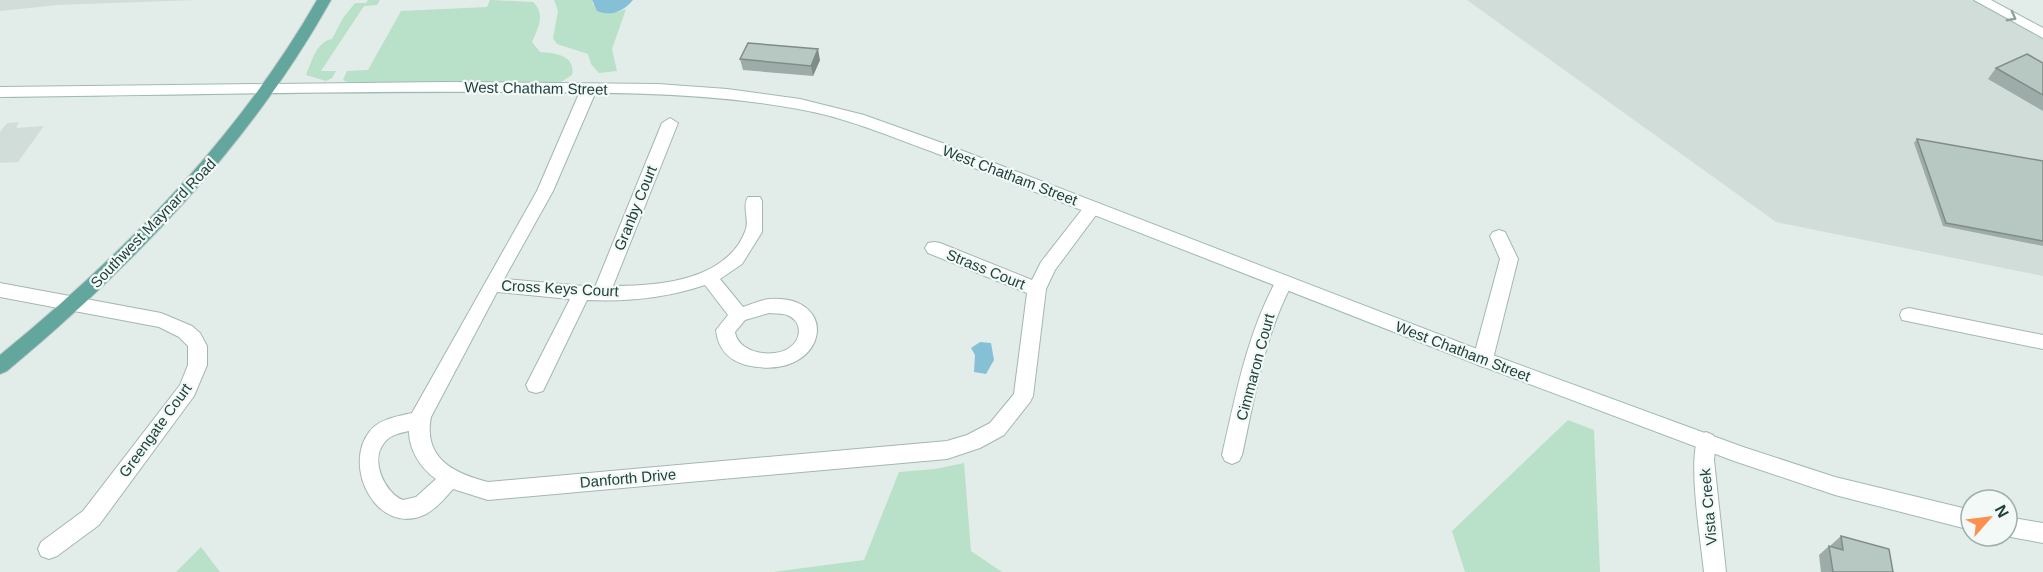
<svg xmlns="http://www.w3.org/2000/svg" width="2043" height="572" font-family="Arial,sans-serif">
	<rect width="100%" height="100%" fill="#e2ede9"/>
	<path fill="#d0ddd9" d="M 0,0 L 196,0 L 58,5 L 0,11 Z
		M 1467,0 L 1980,0 L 2043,34 L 2043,276 L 1776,222 Z
		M 19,122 L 16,128 L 44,126 L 18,162 L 0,163 L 0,132 L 7,123 Z"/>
	<path fill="#b9e0c8" d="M 368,0 L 380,0 L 377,5 L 364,6 L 321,71 L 336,71 L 332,78 L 326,81 L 306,75 C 312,61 316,42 332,39 L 343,18 L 355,3 L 366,3 Z
		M 490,0 L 533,2 C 546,14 538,28 532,42 L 540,52 C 555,53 576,55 572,75 L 561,82 L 347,82 L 343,80 L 347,71 L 368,70 L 401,11 L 487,7 Z
		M 554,0 L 592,0 L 593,5 L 618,12 L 626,9 L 612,49 L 617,71 L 599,73 L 591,64 L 588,54 L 557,44 L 553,38 L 558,11 Z
		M 1568,420 L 1594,430 L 1600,572 L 1465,572 L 1452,531 Z
		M 964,463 L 971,551 L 1002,572 L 773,572 L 864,560 L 899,472 L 935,469 Z
		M 201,547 L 220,572 L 176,572 Z"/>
	<path fill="#85c0d7" d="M 592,0 L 633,0 C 624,11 611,17 597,11 Z
		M 980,342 L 991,343 L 994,360 L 986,374 L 974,372 L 975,355 L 971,348 Z"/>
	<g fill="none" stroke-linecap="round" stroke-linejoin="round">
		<g stroke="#a4b6b1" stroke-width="2">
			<path id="street" d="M 589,84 L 597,89 L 553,191 L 504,279 L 595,287 L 662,123 L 670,118 L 678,123 L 613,286 C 658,286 728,281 746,229 C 749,218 742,206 748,197 L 760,197 L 762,201 L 762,232 L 742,264 L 720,279 L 743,307 C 751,304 761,300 769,299 C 844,294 827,384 746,365 C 728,360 718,349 716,330 L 728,315 L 705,285 C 666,298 628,302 587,300 L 543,391 L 536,393 L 529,391 L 526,385 L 570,299 L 497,292 L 431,417 C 423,458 453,473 488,482 L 947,441 L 967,435 L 990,423 L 1014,394 L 1027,293 L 928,253 L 925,248 L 928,243 L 934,242 L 940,243 L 1032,280 L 1041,262 L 1087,203 L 1099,203 L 1101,207 L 1099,211 L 1055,270 L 1046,289 L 1033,396 L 1030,402 L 1004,435 L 980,448 L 947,459 L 488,500 L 453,489 C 445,498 437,508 426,514 C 378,538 341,467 370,431 C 379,419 399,416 412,413 L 537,191 L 581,89 ZM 769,313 C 774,314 782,313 787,315 C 803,321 802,340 789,348 C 773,359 738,353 735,332 L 745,320 ZM 409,431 C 409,449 420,468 436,479 L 416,497 L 403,500 C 384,492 370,460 384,443 C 390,435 400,433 409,431 Z
				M 1499,230 L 1505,232 L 1518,259 L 1493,359 L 1490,364 L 1483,367 L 1476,364 L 1473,359 L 1500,259 L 1490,236 L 1493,232 Z
				M 1284,275 L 1290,277 L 1293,282 C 1264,336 1255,396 1242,455 L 1239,461 L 1232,464 L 1225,461 L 1222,455 C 1236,394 1247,333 1278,277 Z
				M 0,283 L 161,313 L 192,326 L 200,333 L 207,346 L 207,365 L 194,396 L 99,525 L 57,556 L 49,559 L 41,556 L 38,549 L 41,542 L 83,511 L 180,385 L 188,365 L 188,346 L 179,337 L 159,327 L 0,297 Z
				M 1909,308 L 2043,335 L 2043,349 L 1902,320 L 1900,315 L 1902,310 Z
				M 1706,432 L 1713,435 L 1716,441 L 1714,460 L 1726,572 L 1704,572 C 1701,541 1687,460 1699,435 Z"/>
		</g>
		<g stroke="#9fbab3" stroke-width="2">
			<path id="secondary" d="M 1974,0 L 1991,0 L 2043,28 L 2043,38 Z
				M 444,82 L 658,84 L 727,89 L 800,99 L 864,115 L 945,144 L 1490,354 L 1743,447 L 1835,477 L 1971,510 L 1971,530 L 1835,495 L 1734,461 L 1476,364 L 933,152 C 889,136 845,117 798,109 C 700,91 601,93 501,92 C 334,91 167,95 0,97 L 0,87 Z
				M 2007,517 L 2043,523 L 2043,543 L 2005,536 Z"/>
		</g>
		<g stroke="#c1cac8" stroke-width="2">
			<path id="primary" d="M 317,0 L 331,0 C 250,145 133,266 7,371 L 0,374 L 0,355 C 123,255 238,138 317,0 Z"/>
		</g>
		<use href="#street" fill="#fff" fill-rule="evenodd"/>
		<use href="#secondary" fill="#fff" fill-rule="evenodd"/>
		<use href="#primary" fill="#62a69d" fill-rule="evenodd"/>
	</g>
	<path fill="#9daca8" d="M 740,59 L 820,60 L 813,76 L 743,70 Z
		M 2043,63 L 2043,111 L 1988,79 L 1996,68 Z
		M 1917,139 L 2043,161 L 2043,246 L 1943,226 L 1914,143 Z
		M 1841,536 L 1893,572 L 1821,572 L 1819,555 L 1829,546 L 1831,547 L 1831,545 Z"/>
	<path fill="#808c88" d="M 818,49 L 820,60 L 813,76 L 811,66 Z"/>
	<path fill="#b7c8c3" stroke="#808c88" stroke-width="1.5" d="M 748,43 L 818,49 L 811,66 L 740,59 Z
		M 2027,54 L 2043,63 L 2043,95 L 1996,68 Z
		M 1917,139 L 2043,161 L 2043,241 L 1946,223 Z
		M 1841,536 L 1889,549 L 1893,572 L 1833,572 L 1829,546 L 1843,550 Z"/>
	<defs><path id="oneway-chevron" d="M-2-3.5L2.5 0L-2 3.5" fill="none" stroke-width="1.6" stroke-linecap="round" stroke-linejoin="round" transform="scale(1.5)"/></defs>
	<use stroke="#90a09d" href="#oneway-chevron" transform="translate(2012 17) rotate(28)"/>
	<g text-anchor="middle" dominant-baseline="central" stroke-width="4.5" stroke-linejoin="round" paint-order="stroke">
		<g font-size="15" fill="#20403b" stroke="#f2f9f7">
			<text transform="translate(536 88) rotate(1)">West Chatham Street</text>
			<text transform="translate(1010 175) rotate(21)">West Chatham Street</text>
			<text transform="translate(635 208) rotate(-68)">Granby Court</text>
			<text transform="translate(153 223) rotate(-46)">Southwest Maynard Road</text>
			<text transform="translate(986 269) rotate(22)">Strass Court</text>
			<text transform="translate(560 288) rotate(3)">Cross Keys Court</text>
			<text transform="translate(1463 351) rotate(21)">West Chatham Street</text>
			<text transform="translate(1255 367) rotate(-75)">Cimmaron Court</text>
			<text transform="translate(155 430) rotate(-54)">Greengate Court</text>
			<text transform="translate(628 478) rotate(-5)">Danforth Drive</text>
			<text transform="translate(1708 507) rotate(-95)">Vista Creek</text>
		</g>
	</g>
	<g transform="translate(1989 518) rotate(62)"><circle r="28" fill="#f2f9f7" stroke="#9eafac" stroke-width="1.5"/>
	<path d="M0-4.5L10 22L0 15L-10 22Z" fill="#fd8f4f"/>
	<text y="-9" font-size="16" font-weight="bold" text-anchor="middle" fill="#20403b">N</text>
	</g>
</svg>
